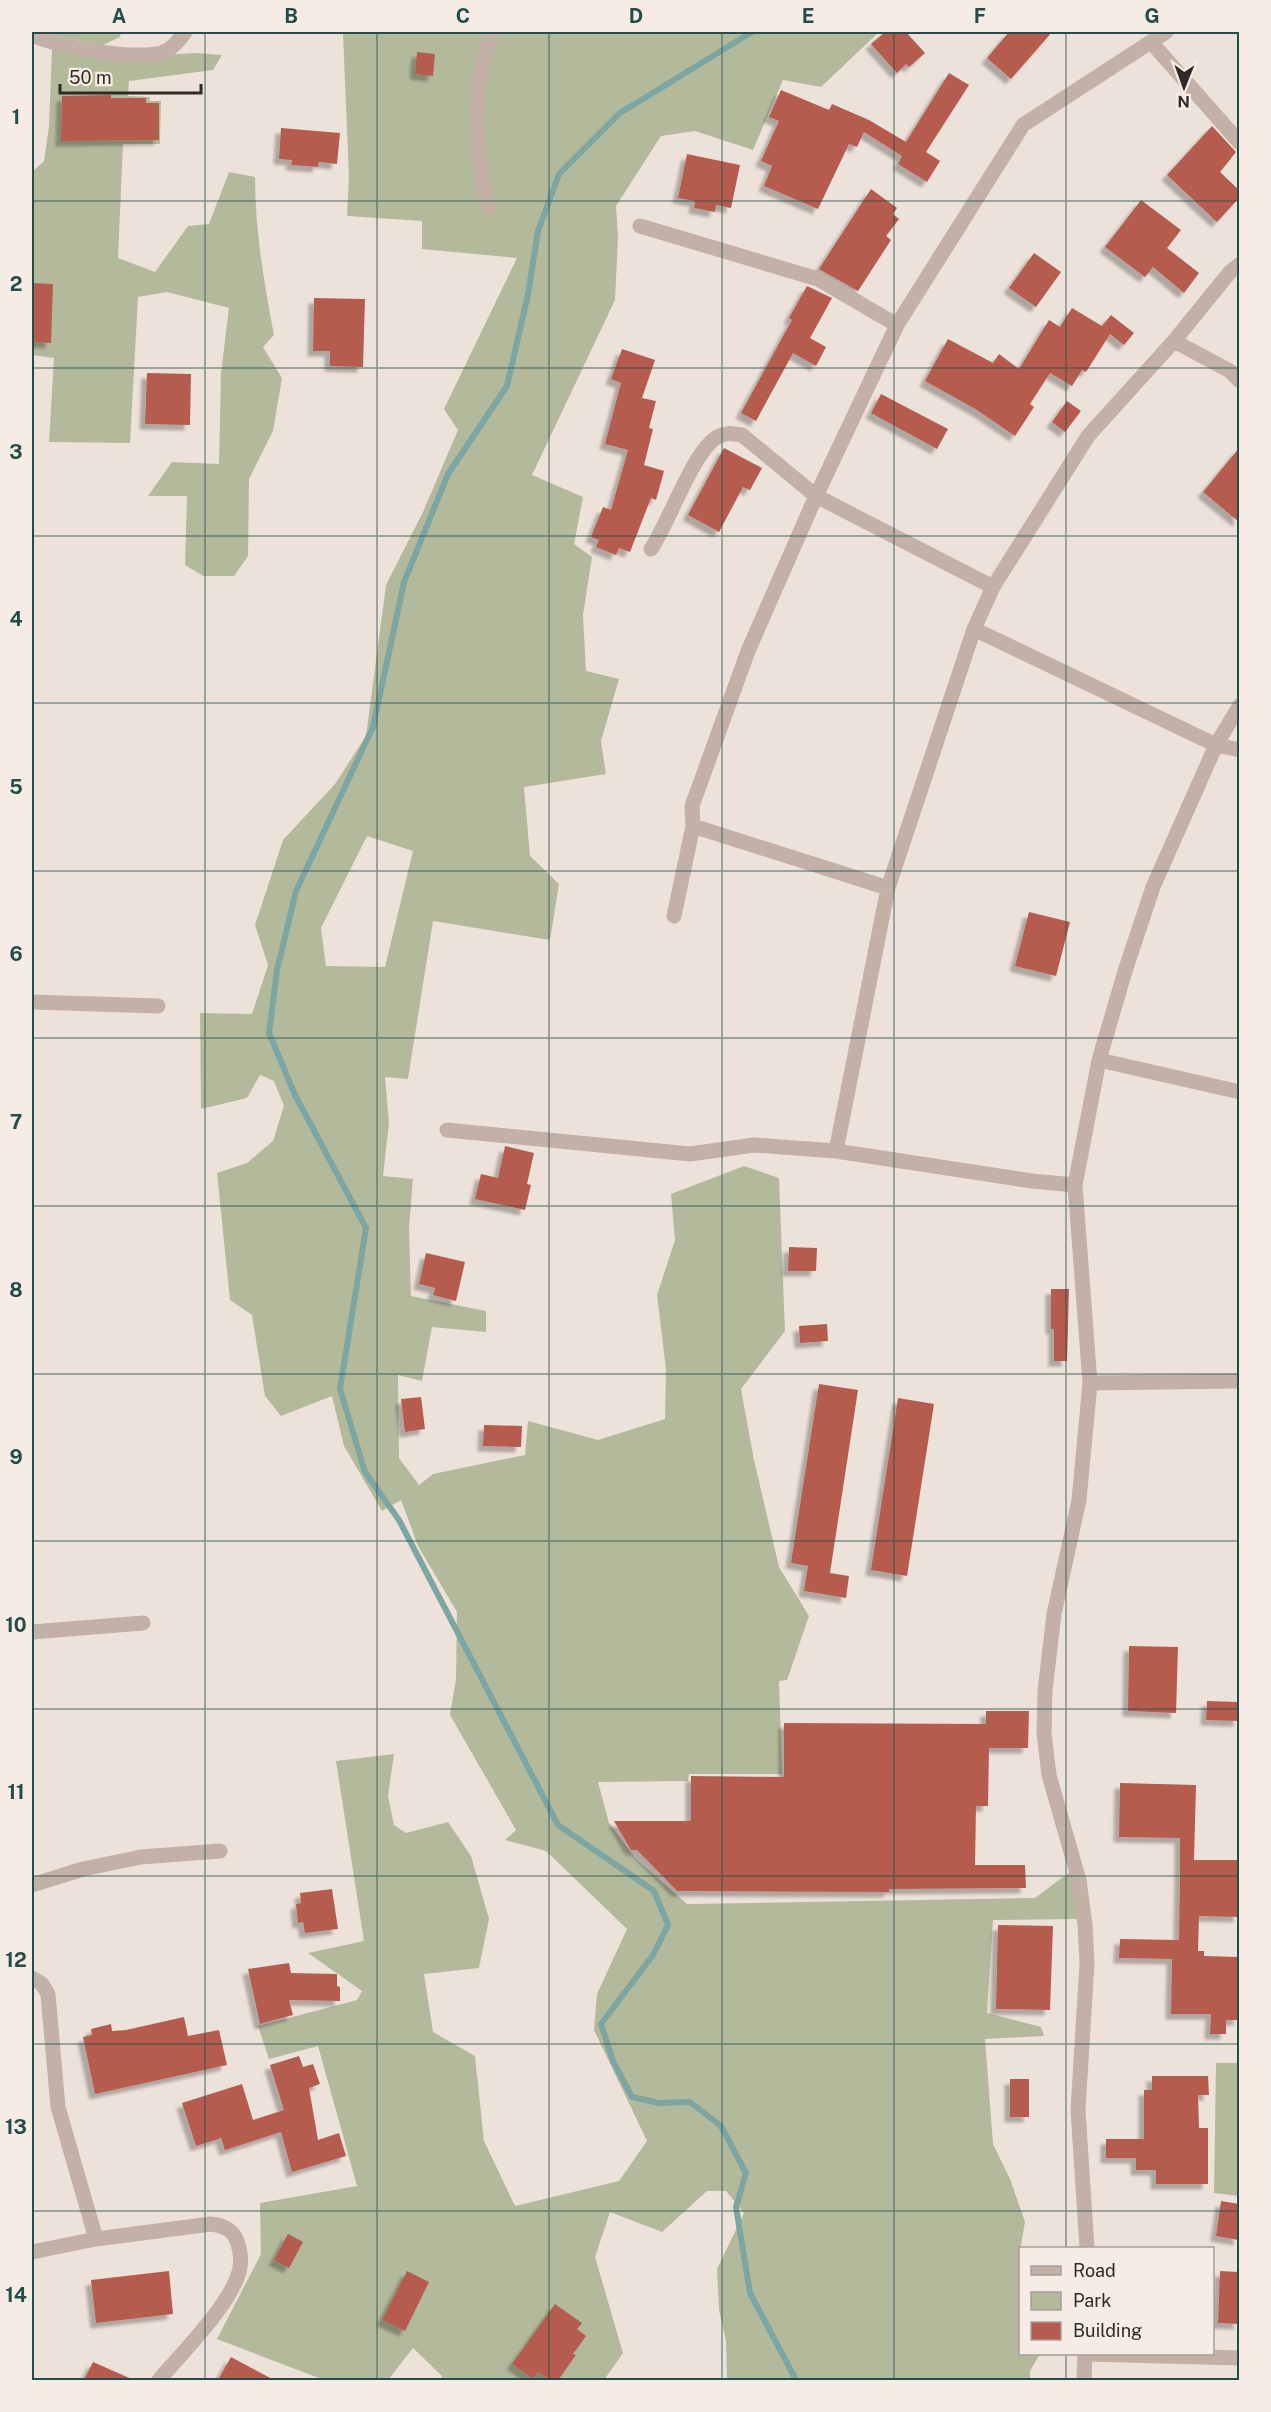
<svg xmlns="http://www.w3.org/2000/svg" width="1271" height="2412" font-family="'Public Sans',sans-serif">
	<defs>
		<filter id="shadow"><feDropShadow dx="-5.5" dy="5.5" stdDeviation="1.5" flood-color="#0004"/></filter>
	</defs>
	<rect width="100%" height="100%" fill="#ede2da"/>
	<path fill="#b3ba9c" fill-rule="evenodd" d="M 43,32 L 121,32 L 120,37 L 103,45 L 55,36 Z
		M 314,32 L 879,32 L 821,87 L 783,80 L 753,150 L 695,131 L 661,136 L 616,206 L 618,237 L 615,300 L 532,475 L 583,497 L 574,544 L 592,557 L 583,615 L 586,671 L 619,679 L 601,741 L 606,774 L 524,787 L 530,856 L 559,884 L 550,940 L 433,921 L 408,1079 L 385,1077 L 389,1123 L 383,1176 L 413,1179 L 409,1228 L 411,1296 L 486,1311 L 486,1332 L 432,1327 L 422,1381 L 398,1375 L 399,1458 L 419,1485 L 433,1474 L 525,1455 L 528,1421 L 598,1440 L 665,1419 L 666,1369 L 657,1295 L 675,1240 L 671,1194 L 744,1166 L 779,1178 L 785,1331 L 741,1389 L 754,1460 L 779,1567 L 809,1616 L 787,1680 L 779,1681 L 782,1774 L 689,1774 L 688,1781 L 598,1782 L 609,1823 L 637,1860 L 687,1904 L 1035,1898 L 1071,1871 L 1081,1919 L 993,1920 L 987,2013 L 1041,2027 L 1044,2036 L 985,2039 L 993,2144 L 1010,2179 L 1025,2222 L 1020,2251 L 1020,2354 L 1040,2354 L 1030,2371 L 1030,2380 L 727,2380 L 726,2341 L 719,2310 L 717,2269 L 744,2213 L 726,2191 L 707,2191 L 662,2232 L 610,2212 L 595,2257 L 623,2353 L 604,2380 L 440,2380 L 442,2376 L 413,2348 L 388,2380 L 324,2380 L 217,2339 L 261,2254 L 260,2203 L 357,2186 L 318,2046 L 269,2059 L 258,2026 L 357,2000 L 362,1991 L 308,1953 L 364,1941 L 336,1761 L 394,1754 L 388,1796 L 394,1825 L 406,1833 L 448,1822 L 471,1856 L 489,1919 L 479,1968 L 424,1974 L 433,2032 L 475,2056 L 484,2141 L 515,2206 L 619,2181 L 647,2141 L 594,2030 L 597,1994 L 627,1929 L 546,1851 L 505,1840 L 516,1830 L 450,1715 L 456,1679 L 457,1612 L 418,1546 L 401,1500 L 382,1511 L 344,1446 L 332,1396 L 281,1416 L 265,1396 L 252,1315 L 230,1300 L 217,1173 L 247,1163 L 273,1141 L 284,1106 L 274,1081 L 260,1075 L 247,1098 L 201,1109 L 200,1013 L 252,1014 L 268,965 L 255,925 L 283,840 L 335,784 L 366,736 L 386,585 L 423,512 L 458,430 L 444,409 L 517,258 L 422,249 L 422,221 L 347,216 L 349,177 L 343,34 ZM 367,836 L 413,851 L 385,967 L 326,966 L 321,928 Z
		M 52,49 L 120,58 L 195,53 L 222,55 L 213,70 L 129,81 L 128,96 L 149,97 L 150,101 L 161,101 L 160,144 L 123,144 L 118,258 L 155,272 L 188,226 L 209,224 L 229,172 L 255,177 C 255,230 264,282 274,335 L 263,347 L 282,378 L 273,431 L 249,479 L 248,556 L 234,576 L 203,576 L 185,565 L 187,496 L 148,496 L 172,462 L 219,464 L 221,373 L 229,308 L 167,292 L 138,297 L 130,443 L 49,442 L 54,358 L 32,355 L 32,172 L 44,161 L 49,126 Z
		M 1216,2063 L 1239,2063 L 1239,2196 L 1214,2193 Z"/>
	<g fill="none" stroke-linecap="round" stroke-linejoin="round">
		<path stroke="#7da6a3" stroke-width="6" d="M 752,32 L 620,113 L 559,174 L 538,231 L 528,294 L 507,386 L 448,474 L 404,582 L 373,727 L 296,891 L 277,970 L 269,1033 L 295,1095 L 366,1228 L 340,1389 L 365,1472 L 399,1520 L 558,1825 L 654,1891 L 668,1925 L 653,1955 L 601,2024 L 613,2061 L 632,2097 L 659,2103 L 690,2102 L 721,2126 L 746,2173 L 736,2207 L 750,2293 L 796,2380"/>
	</g>
	<path fill="#b55c50" filter="url(#shadow)" d="M 885,32 L 906,32 L 925,53 L 909,67 L 906,64 L 897,73 L 871,44 Z
		M 1009,32 L 1052,32 L 1011,79 L 987,58 Z
		M 417,52 L 435,54 L 433,76 L 415,74 Z
		M 949,73 L 969,85 L 926,152 L 940,161 L 927,182 L 898,164 L 902,156 L 864,132 L 857,147 L 849,144 L 818,209 L 764,186 L 772,166 L 761,161 L 779,121 L 769,117 L 781,90 L 829,110 L 832,104 L 869,120 L 906,142 Z
		M 111,95 L 111,98 L 146,98 L 146,103 L 159,103 L 159,140 L 61,141 L 62,96 Z
		M 1212,126 L 1236,152 L 1220,172 L 1239,190 L 1239,198 L 1217,222 L 1167,175 Z
		M 281,128 L 340,133 L 337,164 L 319,162 L 318,167 L 291,165 L 292,160 L 279,159 Z
		M 687,154 L 740,165 L 731,208 L 716,205 L 715,212 L 694,208 L 695,201 L 678,198 Z
		M 871,189 L 897,208 L 893,214 L 899,219 L 886,236 L 891,240 L 858,291 L 819,269 Z
		M 1141,200 L 1181,230 L 1167,248 L 1199,273 L 1184,293 L 1153,267 L 1145,277 L 1105,247 Z
		M 1034,253 L 1061,272 L 1036,307 L 1009,288 Z
		M 32,283 L 53,284 L 51,343 L 32,342 Z
		M 807,286 L 832,298 L 810,338 L 826,347 L 816,366 L 793,353 L 756,421 L 741,413 L 792,320 L 789,318 Z
		M 314,298 L 365,299 L 363,367 L 330,366 L 330,351 L 313,351 Z
		M 1072,308 L 1102,326 L 1111,315 L 1134,333 L 1124,345 L 1110,334 L 1086,372 L 1082,370 L 1072,386 L 1050,373 L 1030,404 L 1034,407 L 1015,436 L 977,410 L 925,381 L 948,339 L 993,363 L 999,354 L 1019,369 L 1049,320 L 1060,327 Z
		M 622,349 L 655,360 L 642,398 L 656,401 L 649,428 L 653,429 L 644,465 L 664,471 L 656,500 L 651,498 L 630,552 L 619,548 L 616,555 L 596,547 L 599,540 L 591,537 L 603,507 L 611,510 L 628,450 L 605,444 L 621,383 L 611,379 Z
		M 147,373 L 191,374 L 190,425 L 145,424 Z
		M 881,394 L 948,429 L 937,449 L 871,413 Z
		M 1067,401 L 1081,411 L 1065,432 L 1052,422 Z
		M 724,448 L 762,468 L 750,490 L 743,487 L 719,532 L 688,515 Z
		M 1239,448 L 1239,522 L 1203,492 Z
		M 1029,912 L 1070,922 L 1056,976 L 1015,966 Z
		M 505,1146 L 534,1153 L 527,1184 L 531,1185 L 525,1210 L 475,1199 L 481,1174 L 498,1178 Z
		M 789,1247 L 817,1248 L 816,1271 L 788,1271 Z
		M 426,1253 L 465,1262 L 456,1301 L 433,1295 L 435,1288 L 419,1284 Z
		M 1051,1289 L 1069,1289 L 1067,1361 L 1054,1361 L 1054,1329 L 1051,1329 Z
		M 827,1324 L 828,1341 L 800,1343 L 799,1326 Z
		M 819,1384 L 858,1390 L 830,1573 L 849,1576 L 846,1598 L 804,1591 L 808,1566 L 791,1563 Z
		M 421,1397 L 425,1429 L 405,1432 L 401,1399 Z
		M 898,1398 L 934,1404 L 907,1576 L 871,1570 Z
		M 484,1425 L 522,1426 L 521,1447 L 483,1446 Z
		M 1129,1646 L 1178,1647 L 1176,1713 L 1128,1711 Z
		M 1207,1701 L 1239,1702 L 1239,1721 L 1206,1720 Z
		M 986,1711 L 1029,1711 L 1028,1748 L 989,1748 L 988,1806 L 976,1806 L 975,1865 L 1025,1865 L 1026,1888 L 889,1889 L 889,1892 L 677,1891 L 637,1850 L 631,1850 L 614,1821 L 691,1821 L 691,1776 L 784,1777 L 784,1723 L 986,1724 Z
		M 1120,1783 L 1196,1785 L 1194,1860 L 1239,1860 L 1239,1917 L 1199,1916 L 1198,1951 L 1204,1951 L 1204,1956 L 1239,1957 L 1239,2020 L 1226,2020 L 1226,2034 L 1210,2034 L 1211,2014 L 1171,2014 L 1172,1959 L 1119,1958 L 1120,1939 L 1179,1940 L 1180,1872 L 1180,1838 L 1119,1837 Z
		M 332,1889 L 338,1929 L 305,1933 L 303,1922 L 298,1923 L 296,1904 L 301,1903 L 300,1893 Z
		M 998,1925 L 1053,1926 L 1050,2010 L 996,2009 Z
		M 289,1963 L 291,1973 L 337,1974 L 337,1986 L 340,1987 L 340,2001 L 289,2000 L 293,2015 L 260,2024 L 248,1969 Z
		M 184,2017 L 188,2036 L 219,2030 L 227,2065 L 95,2094 L 83,2037 L 92,2035 L 91,2029 L 111,2024 L 112,2031 L 126,2030 Z
		M 299,2056 L 303,2067 L 313,2064 L 320,2084 L 309,2088 L 318,2140 L 339,2133 L 346,2156 L 292,2172 L 281,2132 L 225,2150 L 221,2138 L 196,2146 L 182,2103 L 242,2084 L 253,2120 L 284,2110 L 270,2065 Z
		M 1152,2076 L 1208,2076 L 1209,2095 L 1198,2095 L 1199,2128 L 1208,2128 L 1208,2184 L 1156,2184 L 1156,2170 L 1136,2170 L 1136,2158 L 1106,2158 L 1106,2139 L 1144,2139 L 1144,2090 L 1152,2090 Z
		M 1010,2079 L 1029,2079 L 1029,2117 L 1010,2117 Z
		M 1221,2201 L 1239,2204 L 1239,2240 L 1216,2236 Z
		M 288,2234 L 303,2242 L 289,2268 L 274,2260 Z
		M 169,2271 L 173,2314 L 96,2323 L 91,2280 Z
		M 407,2271 L 429,2282 L 405,2331 L 382,2320 Z
		M 1220,2271 L 1239,2272 L 1239,2324 L 1218,2323 Z
		M 555,2304 L 582,2323 L 577,2329 L 586,2336 L 573,2354 L 576,2355 L 558,2380 L 550,2380 L 538,2372 L 533,2379 L 512,2364 Z
		M 231,2357 L 274,2380 L 218,2380 Z
		M 93,2362 L 134,2380 L 84,2380 Z"/>
	<g fill="none" stroke-linecap="round" stroke-linejoin="round">
		<path stroke="#c3b1a8" stroke-width="15" d="M 32,35 C 61,47 130,60 161,53 C 172,50 179,40 185,32
			M 1151,42 L 1240,143
			M 489,209 C 478,170 474,118 480,77 C 483,62 488,47 492,32
			M 640,226 L 818,279 L 897,325
			M 1174,341 L 1230,371 L 1240,381
			M 651,549 C 669,523 694,448 719,436 C 727,432 733,434 742,435 L 816,496 L 993,587
			M 974,629 L 1216,745 L 1240,750
			M 693,826 L 888,888
			M 674,916 L 693,826 L 692,806 L 748,651 L 816,496 L 897,325 L 1023,125 L 1166,32
			M 32,1002 L 158,1006
			M 1099,1060 L 1240,1092
			M 447,1130 L 690,1154 L 754,1145 L 836,1151 L 1032,1181 L 1075,1185
			M 836,1151 L 888,888 L 974,629 L 993,587 L 1088,436 L 1174,341 L 1230,272 L 1240,264
			M 1090,1383 L 1240,1381
			M 32,1632 L 143,1623
			M 32,1885 L 83,1869 L 141,1857 L 220,1851
			M 32,1978 L 42,1984 L 48,1994 L 58,2107 L 96,2239
			M 1087,2248 L 1078,2110 L 1087,1963 L 1085,1925 L 1079,1880 L 1049,1775 L 1044,1733 L 1045,1691 L 1054,1614 L 1079,1500 L 1090,1383 L 1075,1185 L 1099,1060 L 1126,968 L 1153,887 L 1216,745 L 1240,705
			M 32,2252 L 96,2239 L 211,2224 C 225,2226 234,2230 238,2244 C 241,2254 242,2262 239,2272 C 230,2305 182,2353 159,2380
			M 1085,2354 L 1240,2358
			M 1084,2380 L 1085,2354"/>
	</g>
	<path fill="none" stroke="#224d4a" stroke-width="1.5" stroke-opacity="0.55" d="M 205,32 L 205,2380M 377,32 L 377,2380M 549,32 L 549,2380M 722,32 L 722,2380M 894,32 L 894,2380M 1066,32 L 1066,2248M 32,201 L 1240,201M 32,368 L 1240,368M 32,536 L 1240,536M 32,703 L 1240,703M 32,871 L 1240,871M 32,1038 L 1240,1038M 32,1206 L 1240,1206M 32,1374 L 1240,1374M 32,1541 L 1240,1541M 32,1709 L 1240,1709M 32,1876 L 1240,1876M 32,2044 L 1240,2044M 32,2211 L 1240,2211M 1066,2354 L 1066,2380"/>
	<rect width="1271" height="2412" fill="none" stroke="#f6ece5" stroke-width="66"/>
	<rect x="1019" y="2247" width="195" height="108" fill="#f6ece5" stroke="#a79e99" stroke-width="1.5"/>
	<rect x="1031" y="2266" width="30" height="9" fill="#c3b1a8" stroke="#a79e99" stroke-width="1.5"/>
	<text x="1073" y="2277" font-size="18" fill="#312927">Road</text>
	<rect x="1031" y="2292" width="30" height="18" fill="#b3ba9c" stroke="#a79e99" stroke-width="1.5"/>
	<text x="1073" y="2307" font-size="18" fill="#312927">Park</text>
	<rect x="1031" y="2322" width="30" height="18" fill="#b55c50" stroke="#a79e99" stroke-width="1.5"/>
	<text x="1073" y="2337" font-size="18" fill="#312927">Building</text>
	<g transform="translate(1184 87) rotate(181)" stroke="#f6ece5" stroke-width="4.5" paint-order="stroke">
	<path d="M0-4.5L10 22L0 15L-10 22Z" fill="#312927"/>
	<text y="-9" font-size="16" font-weight="bold" text-anchor="middle" fill="#312927">N</text>
	</g>
	<path d="M60 84v9h141v-9" fill="none" stroke="#312927" stroke-width="3"/>
	<text x="69" y="84" font-size="18" fill="#312927" stroke="#f6ece5" stroke-width="4.5" paint-order="stroke">50 m</text>
	<rect x="33" y="33" width="1205" height="2346" fill="none" stroke="#224d4a" stroke-width="2"/>
	<g font-size="20" text-anchor="middle" font-weight="bold" fill="#224d4a">
		<text x="119" y="23">A</text>
		<text x="291" y="23">B</text>
		<text x="463" y="23">C</text>
		<text x="636" y="23">D</text>
		<text x="808" y="23">E</text>
		<text x="980" y="23">F</text>
		<text x="1152" y="23">G</text>
		<text x="16" y="124">1</text>
		<text x="16" y="291">2</text>
		<text x="16" y="459">3</text>
		<text x="16" y="626">4</text>
		<text x="16" y="794">5</text>
		<text x="16" y="961">6</text>
		<text x="16" y="1129">7</text>
		<text x="16" y="1297">8</text>
		<text x="16" y="1464">9</text>
		<text x="16" y="1632">10</text>
		<text x="16" y="1799">11</text>
		<text x="16" y="1967">12</text>
		<text x="16" y="2134">13</text>
		<text x="16" y="2302">14</text>
	</g>
</svg>
